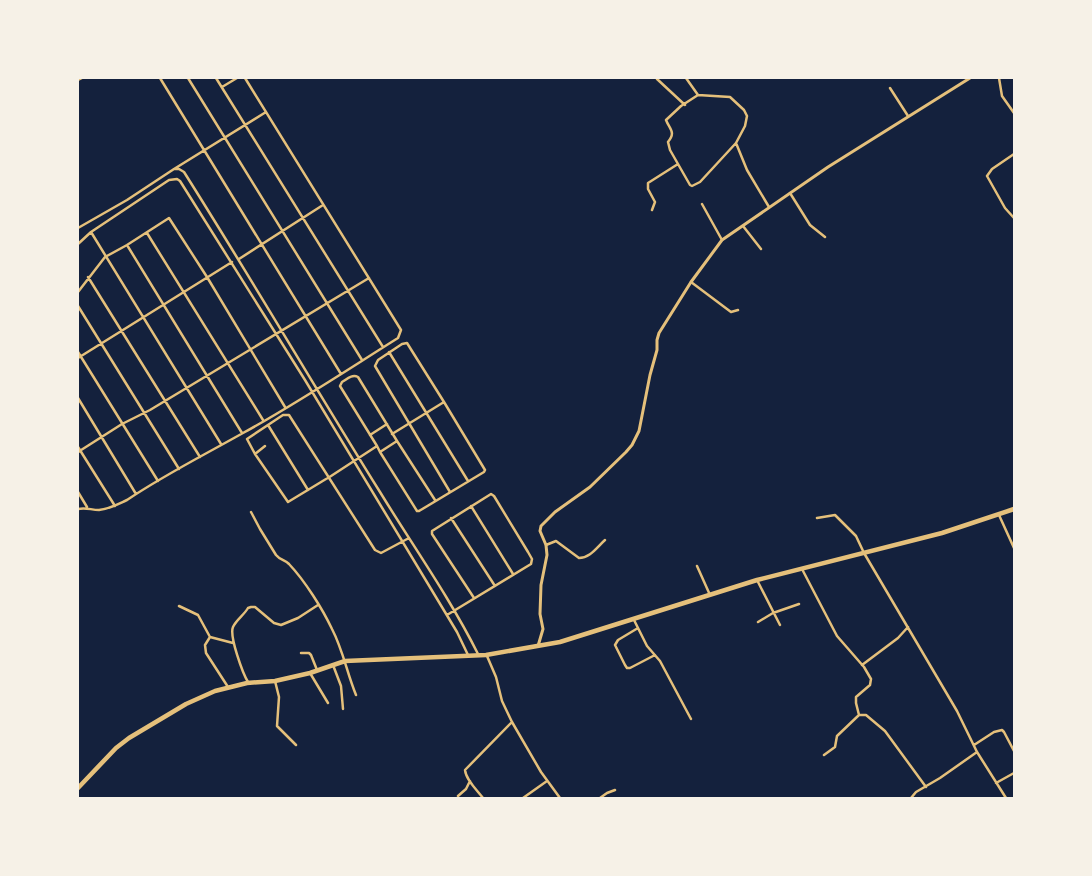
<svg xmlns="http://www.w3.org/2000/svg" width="1092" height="876" font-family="'Source Sans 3',sans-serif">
	<rect width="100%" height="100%" fill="#14213d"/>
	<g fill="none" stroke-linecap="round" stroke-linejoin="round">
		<path stroke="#e5c07b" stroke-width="2.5" d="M 160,78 L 341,374
			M 188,78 L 362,360
			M 216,78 L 383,347
			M 686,78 L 698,95 L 681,106 L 666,120 C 670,130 676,132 668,142 L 670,150 L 690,185 L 692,186 L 700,182 L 736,143 L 745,126 L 747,116 L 744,110 L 730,97 L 698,95
			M 999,78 L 1002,96 L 1014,113
			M 657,79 L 685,105
			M 78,80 L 82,78
			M 222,87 L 237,78
			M 890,88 L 908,116
			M 736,143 L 747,170 L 769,207
			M 1014,154 L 992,169 L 987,176 L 1005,208 L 1014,218
			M 174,169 L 179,169 L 184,172 C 251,278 314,386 380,492 C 413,546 450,598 478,654
			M 790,193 L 810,225 L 825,237
			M 702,204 L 722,240
			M 652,210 L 655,202 L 648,189 L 648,183 L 678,164
			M 743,226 L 761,249
			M 78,228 L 127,200 L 174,169 L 266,112
			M 91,232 L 221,444
			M 147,233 L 263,420
			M 78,244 L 91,232 L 169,180 L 177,179 L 180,181 L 305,380 L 457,632 L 468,655
			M 127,245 L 242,433
			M 239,259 L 323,205
			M 88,277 L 200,457
			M 691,282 L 731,312 L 738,310
			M 78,292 L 105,257 L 127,245 L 169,218 L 207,277 L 285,407
			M 78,306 L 179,469
			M 78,352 L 158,481
			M 389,352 L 468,481
			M 78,358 L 232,262
			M 78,398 L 136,494
			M 268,425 L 308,490
			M 392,434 L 444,402
			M 370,435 L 387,424
			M 397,441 L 435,500
			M 377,446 L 340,386 L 342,382 C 347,379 352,374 358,377 L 397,441 L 380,452 L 377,446 L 328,478 L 326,479 L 288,502 L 255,454 L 247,439 L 283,415 L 289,415 L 375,550 L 381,553 L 409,538
			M 78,447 L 115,506
			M 78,452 L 122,424 L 150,410 L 369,278
			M 380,452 L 417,511 L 419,511 L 484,472 L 485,470 L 444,402 L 407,343 L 402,344 L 378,360 L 375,366 L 450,492
			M 255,454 L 265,446
			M 78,492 L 87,507
			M 471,506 L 513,574
			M 78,509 C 86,507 91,510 99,510 C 109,509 118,504 127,500 C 164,475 204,455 243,433 C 296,404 347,370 398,338 L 401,330 L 245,78
			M 251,512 L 260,529 L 276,555 C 280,560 285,560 289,564 C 305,581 322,608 332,629 C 343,650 347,673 356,695
			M 999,515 L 1014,548
			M 451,518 L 495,586
			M 817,518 L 835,515 L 856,536 L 864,553 L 957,711 L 977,752 L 1006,798
			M 546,545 L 556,541 L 579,558 C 590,558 597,547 605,540
			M 697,566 L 710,595
			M 802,569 L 837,636 L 864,667 L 871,679 L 870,685 L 856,697 L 856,703 L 859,715 L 866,715 L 885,731 L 926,787
			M 757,580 L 780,625
			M 179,606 L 198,615 L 210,637
			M 447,615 L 531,564 L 532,559 L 528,552 L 494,496 L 491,494 L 432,531 L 432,534 L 474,598
			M 634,620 L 647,646 L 660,661 L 691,719
			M 758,622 L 773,613 L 799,604
			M 638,628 L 618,640 L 615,645 L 625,665 L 627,668 L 630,668 L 655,655
			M 301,653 L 309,653 L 311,655 L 317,670
			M 487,656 L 496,677 L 502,701 L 512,722 L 541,772 L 560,798
			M 333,665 L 341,686 L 343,709
			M 862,665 L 898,638 L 908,627
			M 310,673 L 328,703
			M 275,681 L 279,697 L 277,726 L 296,745
			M 248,682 C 243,674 229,636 233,627 C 236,620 244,615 248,608 L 251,607 L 255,607 L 274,623 L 281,625 L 298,618 L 318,605
			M 228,687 L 206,653 L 205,645 L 210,637 L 233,643
			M 974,745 L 994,732 L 1002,730 L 1004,732 L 1014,751
			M 824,755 L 835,747 L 837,736 L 859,715
			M 996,783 L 1014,773
			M 458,796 L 466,789 L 470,781
			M 483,798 C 477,790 466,780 465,770 L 512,722
			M 523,798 L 547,781
			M 600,798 L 607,793 L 615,790
			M 911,798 L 916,792 L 940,778 L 977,752"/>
		<path stroke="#e5c07b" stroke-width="3" d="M 538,646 L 543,629 L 540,614 L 541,585 L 547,555 L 546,545 L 540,531 L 541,526 L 555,512 L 590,487 L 626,452 L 632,445 L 639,431 L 650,375 L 657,350 L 657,340 L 659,333 L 691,282 L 722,240 L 828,167 L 970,78"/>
		<path stroke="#e5c07b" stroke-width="4.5" d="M 78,788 L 116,748 L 129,738 L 186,704 L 215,691 L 247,683 L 275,681 L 310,673 L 345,661 L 486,655 L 560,642 L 757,580 L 942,533 L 1014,509"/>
	</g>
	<rect width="1092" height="876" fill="none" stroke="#f6f1e7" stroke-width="158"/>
</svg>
